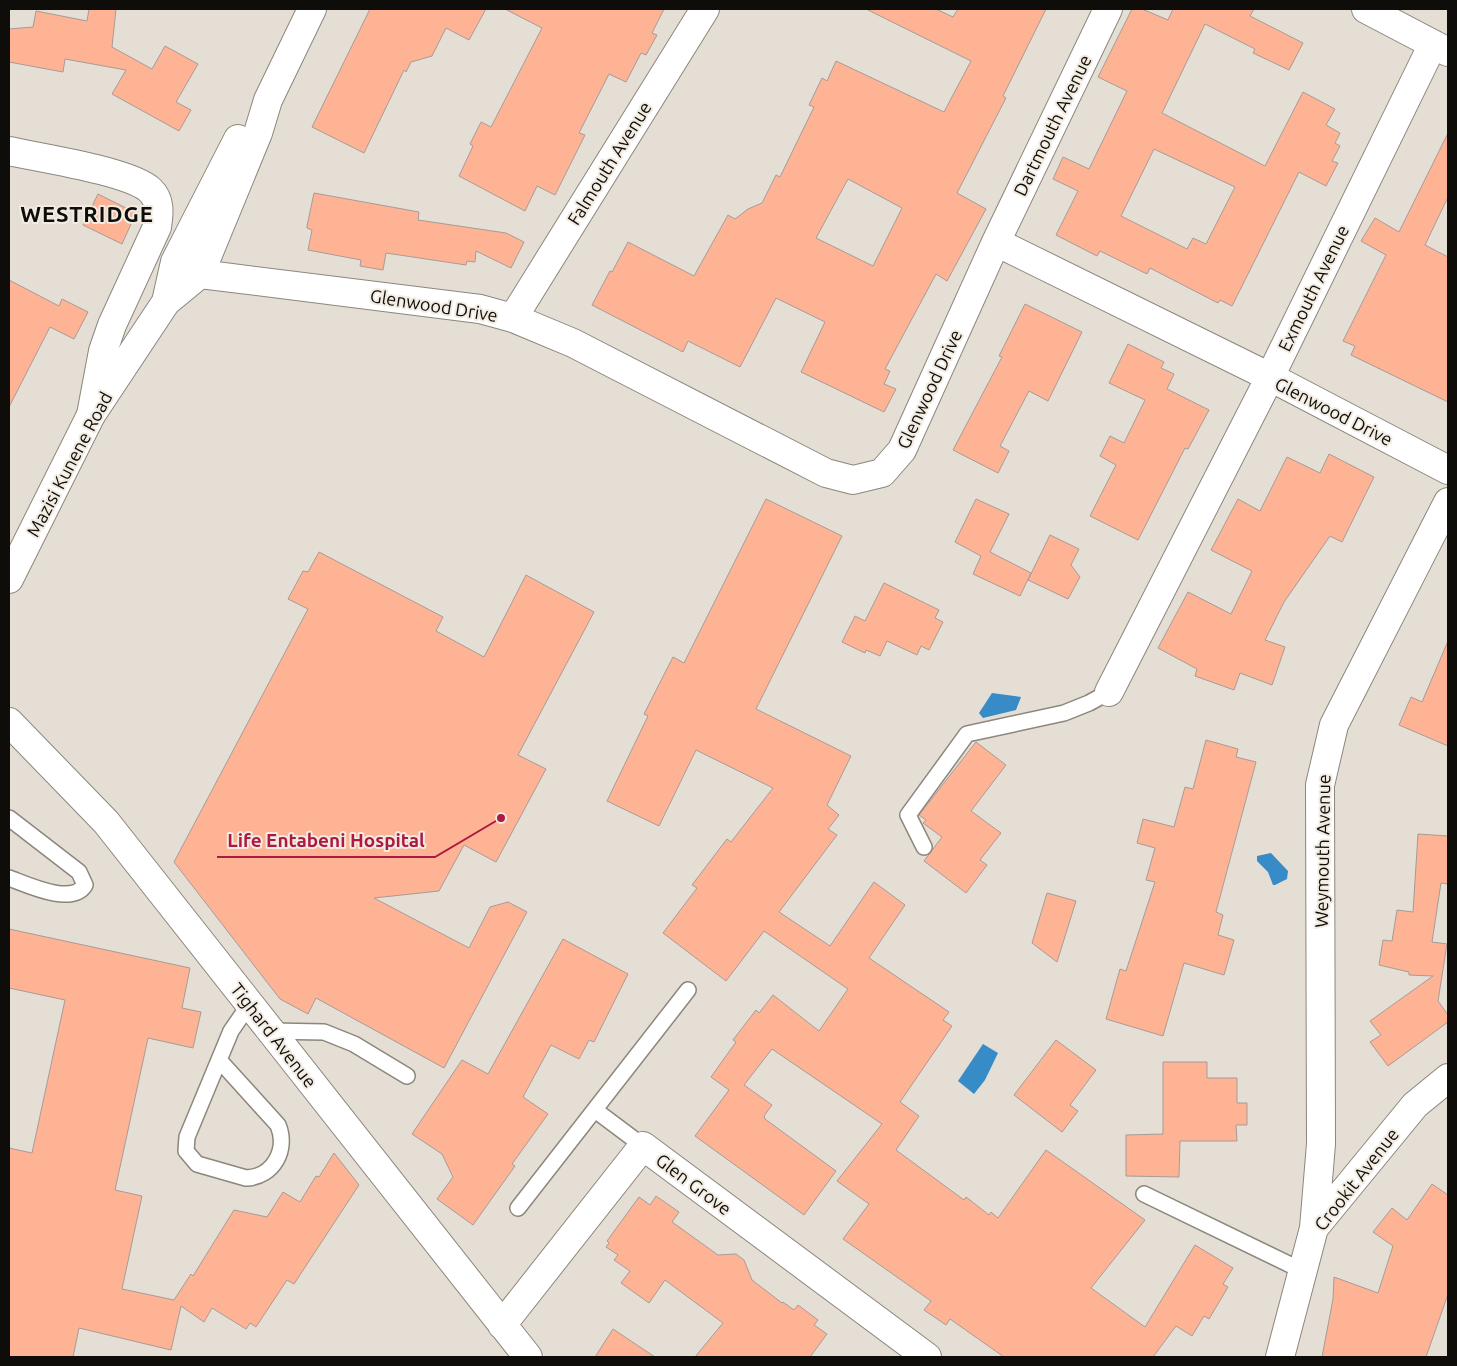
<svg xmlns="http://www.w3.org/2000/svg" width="1457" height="1366" font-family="Ubuntu,sans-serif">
	<rect width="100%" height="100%" fill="#e5ded4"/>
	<path fill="#378bc7" d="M 992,693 L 1021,697 L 1016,710 L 983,718 L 979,713 Z
		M 1271,853 L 1288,871 L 1287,879 L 1275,885 L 1273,885 L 1268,872 L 1257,861 L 1257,856 Z
		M 983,1044 L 998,1053 L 985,1080 L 974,1094 L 958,1081 Z"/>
	<path fill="#feb395" stroke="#a79b97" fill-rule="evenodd" d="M 89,9 L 116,9 L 112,47 L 152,69 L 165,46 L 198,64 L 176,102 L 191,110 L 179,131 L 112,94 L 126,70 L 65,59 L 63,72 L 9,62 L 9,29 L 33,27 L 36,11 L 87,21 Z
		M 370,9 L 486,9 L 469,40 L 446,28 L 432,56 L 411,62 L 406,72 L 404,70 L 364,153 L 312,127 Z
		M 505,9 L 664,9 L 652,33 L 657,35 L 646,55 L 641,53 L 626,82 L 609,74 L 579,133 L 585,135 L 555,195 L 537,186 L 525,211 L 459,176 L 473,146 L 470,144 L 481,122 L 491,127 L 542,28 Z
		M 866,9 L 936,9 L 953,17 L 958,9 L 1046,9 L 1003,96 L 1006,98 L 957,193 L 986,209 L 947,281 L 936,274 L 885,369 L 890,371 L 884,384 L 896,389 L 884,412 L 801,372 L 825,322 L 776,298 L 740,367 L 688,341 L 683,352 L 592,305 L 610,271 L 612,272 L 628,242 L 694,276 L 728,215 L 735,219 L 748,209 L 762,203 L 776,175 L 780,177 L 814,107 L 809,105 L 822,78 L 827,81 L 836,61 L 944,112 L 971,61 ZM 848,179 L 902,208 L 873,266 L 816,238 Z
		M 1132,9 L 1142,9 L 1168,20 L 1173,9 L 1254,9 L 1250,16 L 1303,43 L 1289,70 L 1253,53 L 1255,49 L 1205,24 L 1162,113 L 1265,166 L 1303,92 L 1335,109 L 1326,125 L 1340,133 L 1335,143 L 1340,146 L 1332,161 L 1338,163 L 1326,186 L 1299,172 L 1232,306 L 1220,300 L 1218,303 L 1150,268 L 1147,274 L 1100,251 L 1097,256 L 1056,235 L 1078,191 L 1053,179 L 1063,157 L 1089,169 L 1127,91 L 1098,77 ZM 1154,149 L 1235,187 L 1206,244 L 1193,238 L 1187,249 L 1121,216 Z
		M 1448,133 L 1448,197 L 1425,245 L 1448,257 L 1448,402 L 1351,355 L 1355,346 L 1343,341 L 1386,255 L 1361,241 L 1375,218 L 1399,232 Z
		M 314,193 L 419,212 L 418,220 L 506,233 L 524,242 L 511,268 L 476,251 L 475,262 L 467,261 L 466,265 L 386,253 L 383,270 L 360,266 L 361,260 L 308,250 L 312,230 L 307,228 L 307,226 Z
		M 98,194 L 136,213 L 122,244 L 83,225 Z
		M 9,280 L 59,306 L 62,299 L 88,312 L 74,339 L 50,327 L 9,407 Z
		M 1025,304 L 1082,332 L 1048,401 L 1029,391 L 1000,446 L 1009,451 L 998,473 L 953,450 L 1002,357 L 999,356 Z
		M 1128,344 L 1164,362 L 1161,368 L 1174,374 L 1167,389 L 1209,410 L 1188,449 L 1185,448 L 1138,540 L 1090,516 L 1116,465 L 1100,456 L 1110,436 L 1124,443 L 1145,400 L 1109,383 Z
		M 1329,454 L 1374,477 L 1342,542 L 1330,536 L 1284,602 L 1265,640 L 1285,647 L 1272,685 L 1240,673 L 1234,690 L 1195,676 L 1197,669 L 1158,648 L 1188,592 L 1231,614 L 1252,571 L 1211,550 L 1238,499 L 1260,511 L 1287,457 L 1320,473 Z
		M 766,499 L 842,536 L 756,709 L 851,756 L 827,805 L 839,815 L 828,829 L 837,835 L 779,912 L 830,946 L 874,882 L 905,905 L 869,958 L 949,1012 L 943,1020 L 952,1026 L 900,1102 L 919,1116 L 896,1150 L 964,1200 L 966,1197 L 989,1215 L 991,1212 L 998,1218 L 1046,1150 L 1145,1220 L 1091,1288 L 1145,1327 L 1195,1245 L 1233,1268 L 1223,1284 L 1228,1287 L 1209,1319 L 1204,1316 L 1192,1336 L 1176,1326 L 1153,1357 L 1004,1357 L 950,1319 L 946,1325 L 924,1310 L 931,1301 L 843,1239 L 869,1204 L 837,1181 L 882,1124 L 772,1049 L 744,1085 L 772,1105 L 764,1116 L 765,1119 L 836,1171 L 804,1215 L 695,1136 L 729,1090 L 711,1077 L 736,1042 L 733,1040 L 756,1010 L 759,1013 L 773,995 L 819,1031 L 848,989 L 764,931 L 726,981 L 663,933 L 697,888 L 692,885 L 727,839 L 731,842 L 773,788 L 696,750 L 659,826 L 607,801 L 648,716 L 644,714 L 673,657 L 684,663 Z
		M 976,499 L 1009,514 L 990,552 L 1031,573 L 1020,596 L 973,574 L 981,556 L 955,542 Z
		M 1050,535 L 1079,549 L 1071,565 L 1080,577 L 1068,599 L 1028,580 Z
		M 319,552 L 443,617 L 436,631 L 484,657 L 526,575 L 594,612 L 518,755 L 546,769 L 496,862 L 464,845 L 439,891 L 374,898 L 469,948 L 490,907 L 508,902 L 527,912 L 444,1068 L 316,998 L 308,1014 L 280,999 L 174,862 L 308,609 L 288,599 L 303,571 L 308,572 Z
		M 884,583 L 939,610 L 935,618 L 943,622 L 929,650 L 921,646 L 917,655 L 887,641 L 880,656 L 866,650 L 865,653 L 842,642 L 855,616 L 865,621 Z
		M 1448,641 L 1448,746 L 1399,725 L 1411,697 L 1422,702 Z
		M 1206,740 L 1238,749 L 1236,757 L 1256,762 L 1216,912 L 1223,915 L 1218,935 L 1234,940 L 1224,975 L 1184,963 L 1163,1036 L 1106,1019 L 1120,969 L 1126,971 L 1155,882 L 1146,880 L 1155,848 L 1137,843 L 1143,819 L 1174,827 L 1185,787 L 1193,789 Z
		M 976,742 L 1006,765 L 971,811 L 1001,833 L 980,860 L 987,865 L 966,893 L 924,861 L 942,837 L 923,823 L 926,820 L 919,815 Z
		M 1418,834 L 1448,836 L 1448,884 L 1441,883 L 1432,942 L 1447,944 L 1438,1001 L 1448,1015 L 1448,1022 L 1388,1066 L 1370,1042 L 1381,1035 L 1370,1021 L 1433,976 L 1409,975 L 1409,972 L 1379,965 L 1383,940 L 1392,941 L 1397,910 L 1413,912 Z
		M 1047,893 L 1076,901 L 1057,962 L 1032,943 Z
		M 9,929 L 190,968 L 182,1008 L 201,1012 L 193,1048 L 148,1038 L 115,1190 L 142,1196 L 122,1289 L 174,1300 L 191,1274 L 193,1276 L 234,1210 L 267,1217 L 283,1192 L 300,1202 L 316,1176 L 319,1177 L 334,1153 L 359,1185 L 294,1284 L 287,1280 L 256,1327 L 250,1323 L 246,1329 L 212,1308 L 204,1322 L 181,1306 L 171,1350 L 79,1328 L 73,1357 L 9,1357 L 9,1148 L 32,1153 L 65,1000 L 9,988 Z
		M 563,939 L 628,974 L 594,1042 L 589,1040 L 579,1059 L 551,1045 L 523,1097 L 548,1114 L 512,1164 L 515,1166 L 473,1225 L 437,1199 L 453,1177 L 442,1154 L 412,1134 L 462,1060 L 488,1074 Z
		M 1056,1040 L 1096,1070 L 1070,1105 L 1078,1111 L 1062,1132 L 1014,1095 Z
		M 1163,1062 L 1207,1062 L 1207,1078 L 1237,1078 L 1237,1103 L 1247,1103 L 1247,1125 L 1236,1125 L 1237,1141 L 1180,1141 L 1179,1177 L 1126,1176 L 1126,1135 L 1163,1134 Z
		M 1432,1184 L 1448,1195 L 1448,1294 L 1426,1357 L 1322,1357 L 1333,1299 L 1334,1277 L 1378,1293 L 1393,1246 L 1373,1232 L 1392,1208 L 1407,1220 Z
		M 656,1196 L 679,1212 L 672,1222 L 718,1255 L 736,1254 L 744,1260 L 752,1280 L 782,1303 L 783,1302 L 794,1310 L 798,1305 L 818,1320 L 814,1325 L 827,1334 L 810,1357 L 695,1357 L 723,1323 L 665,1280 L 649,1303 L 621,1283 L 630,1271 L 614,1260 L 618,1255 L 606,1247 L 609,1243 L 607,1241 L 639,1197 L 650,1205 Z
		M 613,1329 L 655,1357 L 595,1357 Z"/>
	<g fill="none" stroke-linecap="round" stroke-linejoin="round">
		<g stroke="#8c867d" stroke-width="18">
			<path id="service" d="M 9,818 L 79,872 L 85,885 C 72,906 28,885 9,878
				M 924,847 L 908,815 L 967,734 L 1064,713 L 1089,703 L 1109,692
				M 270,1031 L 324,1032 L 354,1044 L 407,1076
				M 220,1061 L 278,1125 C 288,1149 274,1177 246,1178 L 197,1164 L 186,1151 L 187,1137 L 231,1031 L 249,1005
				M 595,1110 L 643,1146
				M 1144,1194 L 1303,1271
				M 518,1208 L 688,990"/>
		</g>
		<g stroke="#8c867d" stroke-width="30">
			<path id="minor" d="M 1366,9 L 1448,52
				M 9,151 C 40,158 129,171 150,190 C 161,200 159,214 157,227 L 112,325 L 103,351 L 91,415
				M 996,242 L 1270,377 L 1448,470
				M 179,264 L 200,274 L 480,309 L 513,318 L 573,343 L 826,473 L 853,480 L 882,473 L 902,450 L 996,242 L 1108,9
				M 513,318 L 705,9
				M 1109,692 L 1270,377 L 1433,44
				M 9,722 L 106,822 L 528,1357
				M 1314,1228 L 1321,1144 L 1320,785 L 1334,725 L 1448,502
				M 502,1325 L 643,1146 L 927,1357
				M 1280,1357 L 1314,1228 L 1415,1105 L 1448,1078"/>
		</g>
		<g stroke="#8c867d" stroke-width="30">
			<path id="tertiary" d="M 166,302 L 175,262 L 238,139
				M 9,579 L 91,415 L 166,302 L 200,274 L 258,133 L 268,100 L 312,9"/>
		</g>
		<use href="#service" stroke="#fff" stroke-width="15"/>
		<use href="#minor" stroke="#fff" stroke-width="28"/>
		<use href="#tertiary" stroke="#fff" stroke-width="28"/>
	</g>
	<g text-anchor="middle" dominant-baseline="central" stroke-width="4" stroke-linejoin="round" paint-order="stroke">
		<g font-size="18" fill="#0f0d0a" stroke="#f2ebe1">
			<text transform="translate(1052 125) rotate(-64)">Dartmouth Avenue</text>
			<text transform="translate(609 163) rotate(-58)">Falmouth Avenue</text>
			<text transform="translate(1313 288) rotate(-64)">Exmouth Avenue</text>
			<text transform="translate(434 305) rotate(9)">Glenwood Drive</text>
			<text transform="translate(929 389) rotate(-65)">Glenwood Drive</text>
			<text transform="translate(1334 411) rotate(27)">Glenwood Drive</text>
			<text transform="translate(69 464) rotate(-62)">Mazisi Kunene Road</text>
			<text transform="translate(1322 851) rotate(-89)">Weymouth Avenue</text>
			<text transform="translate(274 1035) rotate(52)">Tighard Avenue</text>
			<text transform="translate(1356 1179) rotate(-52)">Crookit Avenue</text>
			<text transform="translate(694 1184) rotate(37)">Glen Grove</text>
		</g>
		<g font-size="22" font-weight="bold" letter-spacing="1" fill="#0f0d0a" stroke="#f2ebe1">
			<text x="87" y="213">WESTRIDGE</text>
		</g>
	</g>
	<path fill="none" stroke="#ad1940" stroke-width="2" d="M501 818L435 857H217"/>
	<circle fill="#ad1940" stroke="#f2ebe1" stroke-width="2" cx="501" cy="818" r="5"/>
	<g font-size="19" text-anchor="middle" font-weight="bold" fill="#ad1940" stroke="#f2ebe1" stroke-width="4" stroke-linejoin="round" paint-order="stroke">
		<text x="326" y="847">Life Entabeni Hospital</text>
	</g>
	<rect width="1457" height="1366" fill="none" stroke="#0f0d0a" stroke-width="20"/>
</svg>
